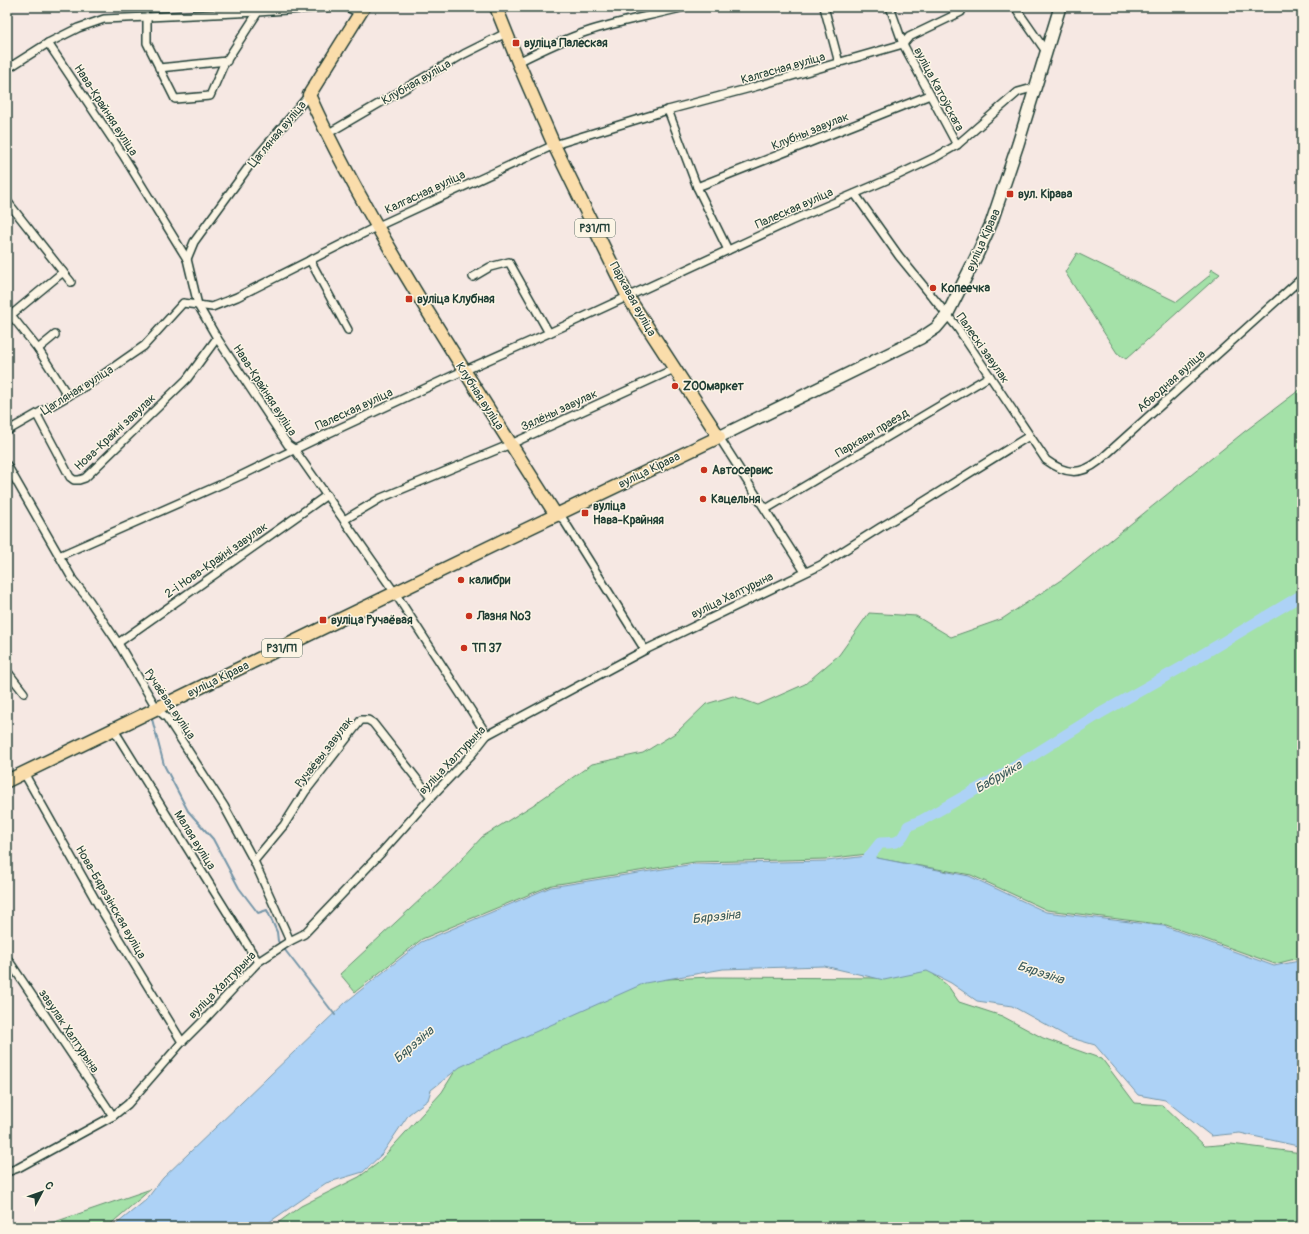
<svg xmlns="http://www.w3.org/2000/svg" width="1309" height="1234" font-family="Pangolin,sans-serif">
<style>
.green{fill:#a4e1a8;stroke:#628f6e}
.water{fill:#add2f6;stroke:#7496a8}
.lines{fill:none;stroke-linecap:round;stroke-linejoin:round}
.stream{stroke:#7496a8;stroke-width:2}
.river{stroke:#add2f6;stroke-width:11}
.minor-casing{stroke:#1f3d34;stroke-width:10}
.secondary-casing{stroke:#1f3d34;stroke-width:14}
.primary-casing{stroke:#1f3d34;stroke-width:15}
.minor{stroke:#fcf5e5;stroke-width:7}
.secondary{stroke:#fcf5e5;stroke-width:11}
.primary{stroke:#faddab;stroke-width:12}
.poi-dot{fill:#c8321e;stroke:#fcf5e5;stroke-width:1.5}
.labels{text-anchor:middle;stroke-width:3;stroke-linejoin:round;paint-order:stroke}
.shield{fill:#fcf5e5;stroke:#617469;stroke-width:1}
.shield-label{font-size:11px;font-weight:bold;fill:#1f3d34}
.poi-label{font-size:12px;font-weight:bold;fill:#1f3d34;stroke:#fcf5e5;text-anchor:start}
.street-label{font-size:12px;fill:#1f3d34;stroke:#fcf5e5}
.water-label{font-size:13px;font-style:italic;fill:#3b5b5b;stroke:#fcf5e5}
</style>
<rect width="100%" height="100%" fill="#f6e8e3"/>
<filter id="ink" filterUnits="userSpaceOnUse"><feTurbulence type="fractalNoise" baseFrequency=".025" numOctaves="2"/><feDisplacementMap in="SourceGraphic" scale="8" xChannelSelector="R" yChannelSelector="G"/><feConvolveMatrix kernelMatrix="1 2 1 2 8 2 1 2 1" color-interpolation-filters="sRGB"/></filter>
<g filter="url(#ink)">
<g class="green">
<path d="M1077,253l100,49 32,-26 3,-7 8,5 -94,85 -9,-6 -52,-81z"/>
<path d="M1302,388v572l-3,-2 -24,6 -109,-39 -119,-15 -76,-35 -90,-16 -14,-5 -41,5 -131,3 -143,23 -130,54 -67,53 -15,-18 111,-103 31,-34 51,-32 59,-41 51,-11 34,-21 29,-28 27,-8 25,9 47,-21 34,-29 30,-42 47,3 35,21 51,-18 62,-41 180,-146z"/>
<path d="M927,969l21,17 11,16 43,14 41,22 59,21 33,44 27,2 43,41 26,-2 71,9v74h-1030l29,-21 58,-29 18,-13 65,-72 16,-26 186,-86 68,-3 173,1z"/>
<path d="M151,1189l-44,38h-67z"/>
</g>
<path class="water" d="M867,856l102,20 77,36 118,14 110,40 25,-5 3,1v185l-62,-14 -29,3 -46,-36 -27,-5 -43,-50 -27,-8 -56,-31 -35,-5 -26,-18 -24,-12 -43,9 -60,-14 -101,3 -78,14 -128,57 -57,27 -29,23 -3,10 -19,14 -27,40 -19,18 -37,11 -64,44h-149l33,-27 17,-22 183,-176 75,-60 130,-55 143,-23 133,-3z"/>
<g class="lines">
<path class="stream" d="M152,719l12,46 24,46 25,28 26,49 19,25 9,-3 10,22 1,9 57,74"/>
<g class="river">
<path d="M1188,663l114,-68"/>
<path d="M861,867l19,-24c18,0 21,0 28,-17l14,-6 78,-44 99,-62 85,-48"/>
</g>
<g class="minor-casing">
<g id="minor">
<path d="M346,7l15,6"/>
<path d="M824,7l15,56"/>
<path d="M890,7l13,37 54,101"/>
<path d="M1015,7l32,46"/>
<path d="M147,17v26l28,56 35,-3 13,-30 35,-54"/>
<path d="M48,43l75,112 64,104 11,46 19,33 71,107 6,4 101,144 92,142"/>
<path d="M518,62c22,-11 44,-22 68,-30 32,-11 65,-16 98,-25"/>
<path d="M159,68l68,-7"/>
<path d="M7,69l41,-26 30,-15 26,-9 154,-7 71,-5"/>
<path d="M668,110l29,77 31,63"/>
<path d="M327,134l137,-80 42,-21"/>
<path d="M697,187l233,-92"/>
<path d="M855,194l44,62 58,71 89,133c19,14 34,16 53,1l203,-183"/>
<path d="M7,201l56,71"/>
<path d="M187,259l7,-17 56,-77 59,-70"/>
<path d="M310,260l38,70"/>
<path d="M473,277l17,-10 19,-5 40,71"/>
<path d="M7,310l31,39 30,47"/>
<path d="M11,315l52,-43 8,10"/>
<path d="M38,349l17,-14"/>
<path d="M37,415l33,62 4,3h5l6,-2 102,-99 30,-41"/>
<path d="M7,431l84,-48 34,-24 19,-13 39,-43 29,4 25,-10 139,-70 178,-82 114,-35 86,-23 149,-43 6,-7 52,-25"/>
<path d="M719,437l86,135"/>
<path d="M7,465l66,115 16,20 29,43 39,66 10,9 57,88 30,55 36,80"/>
<path d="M766,509l224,-133"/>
<path d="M556,515l7,4 82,131"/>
<path d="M344,520l37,-22 130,-54 163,-75"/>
<path d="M59,556l181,-80 74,-36 138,-64 97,-43 242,-112 105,-45 40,-19 21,-12 61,-53 18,-5"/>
<path d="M118,643l209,-148"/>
<path d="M7,671l17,22"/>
<path d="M114,730l144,232"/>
<path d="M24,773l76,135 82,134"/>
<path d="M254,861l30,-36 21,-33 56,-72h7l5,3 58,74"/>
<path d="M7,958l106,158"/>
<path d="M7,1172l11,-4 95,-52 15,-12 54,-62 24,-24 52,-56 32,-21 14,-7 78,-82 49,-55 41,-43 15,-19 158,-85 176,-85 60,-38 42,-25 106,-66"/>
</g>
</g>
<g class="secondary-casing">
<path id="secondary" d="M719,437l202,-99 15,-10 11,-13 30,-60 14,-31 27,-80 42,-137"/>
</g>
<g class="primary-casing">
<g id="primary">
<path d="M364,7l-55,88c30,67 67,131 105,194 46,76 94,151 142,226"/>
<path d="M7,781l497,-241 215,-103 -91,-140 -74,-152 -36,-83 -22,-55"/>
</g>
</g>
<use href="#minor" class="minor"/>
<use href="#secondary" class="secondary"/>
<use href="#primary" class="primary"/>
</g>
</g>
<g class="poi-dot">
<rect x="512" y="39" width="8" height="8" rx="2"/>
<rect x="1006" y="190" width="8" height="8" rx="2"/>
<circle cx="933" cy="288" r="4"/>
<rect x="405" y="295" width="8" height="8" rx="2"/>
<circle cx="675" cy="386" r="4"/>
<circle cx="704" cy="470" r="4"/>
<circle cx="703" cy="499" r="4"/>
<rect x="581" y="509" width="8" height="8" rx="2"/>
<circle cx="461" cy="580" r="4"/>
<circle cx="469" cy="616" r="4"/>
<rect x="319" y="616" width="8" height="8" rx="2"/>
<circle cx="464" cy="648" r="4"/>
</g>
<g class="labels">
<g class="shield">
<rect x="575" y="219" width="40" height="18" rx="3"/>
<rect x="262" y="639" width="40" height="18" rx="3"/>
</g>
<g class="shield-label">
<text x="595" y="232">Р31/П1</text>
<text x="282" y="652">Р31/П1</text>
</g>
<g class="poi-label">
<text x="524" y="47">вуліца Палеская</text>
<text x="1018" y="198">вул. Кірава</text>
<text x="941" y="292">Копеечка</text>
<text x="417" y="303">вуліца Клубная</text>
<text x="683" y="390">ZOOмаркет</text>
<text x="712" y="474">Автосервис</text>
<text x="711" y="503">Кацельня</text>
<text x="593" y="510">вуліца<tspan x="593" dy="14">Нава-Крайняя</tspan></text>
<text x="469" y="584">калибри</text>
<text x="477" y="620">Лазня №3</text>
<text x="331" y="624">вуліца Ручаёвая</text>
<text x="472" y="652">ТП 37</text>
</g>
<g class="street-label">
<text transform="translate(783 68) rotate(-16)" y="4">Калгасная вуліца</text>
<text transform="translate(416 82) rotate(-30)" y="4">Клубная вуліца</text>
<text transform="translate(939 89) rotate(62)" y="4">вуліца Катоўскага</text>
<text transform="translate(106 110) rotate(57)" y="4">Нава-Крайняя вуліца</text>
<text transform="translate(810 131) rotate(-22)" y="4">Клубны завулак</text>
<text transform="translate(277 134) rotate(-50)" y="4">Цагляная вуліца</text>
<text transform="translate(425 192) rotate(-25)" y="4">Калгасная вуліца</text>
<text transform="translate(794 208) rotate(-24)" y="4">Палеская вуліца</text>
<text transform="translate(983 240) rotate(-66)" y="4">вуліца Кірава</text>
<text transform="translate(633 299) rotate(61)" y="4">Паркавая вуліца</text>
<text transform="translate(983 348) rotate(55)" y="4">Палескі завулак</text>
<text transform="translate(1171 381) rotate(-42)" y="4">Абводная вуліца</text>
<text transform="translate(77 390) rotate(-32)" y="4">Цагляная вуліца</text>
<text transform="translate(265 390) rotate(57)" y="4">Нава-Крайняя вуліца</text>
<text transform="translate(480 396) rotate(57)" y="4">Клубная вуліца</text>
<text transform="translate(354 409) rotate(-25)" y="4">Палеская вуліца</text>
<text transform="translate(559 410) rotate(-25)" y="4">Зялёны завулак</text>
<text transform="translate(115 432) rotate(-43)" y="4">Нова-Крайні завулак</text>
<text transform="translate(872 433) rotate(-31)" y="4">Паркавы праезд</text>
<text transform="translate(649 470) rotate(-26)" y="4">вуліца Кірава</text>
<text transform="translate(216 560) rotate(-35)" y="4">2-і Нова-Крайні завулак</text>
<text transform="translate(732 595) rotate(-26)" y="4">вуліца Халтурына</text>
<text transform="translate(218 679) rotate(-26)" y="4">вуліца Кірава</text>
<text transform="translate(170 704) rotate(56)" y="4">Ручаёвая вуліца</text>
<text transform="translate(324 752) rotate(-52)" y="4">Ручаёвы завулак</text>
<text transform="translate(452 760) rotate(-46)" y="4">вуліца Халтурына</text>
<text transform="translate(195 840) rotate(58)" y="4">Малая вуліца</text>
<text transform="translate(111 902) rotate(60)" y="4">Нова-Бярэзінская вуліца</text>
<text transform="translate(222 985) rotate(-45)" y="4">вуліца Халтурына</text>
<text transform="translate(69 1031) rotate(56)" y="4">завулак Халтурына</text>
</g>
<g class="water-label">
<text transform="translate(998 776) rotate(-30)" y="5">Бабруйка</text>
<text transform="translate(716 916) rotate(-6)" y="5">Бярэзіна</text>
<text transform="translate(1041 972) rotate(18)" y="5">Бярэзіна</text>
<text transform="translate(413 1044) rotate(-41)" y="5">Бярэзіна</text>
</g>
</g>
<rect width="1309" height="1234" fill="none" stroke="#fcf5e5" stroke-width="24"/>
<rect x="12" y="12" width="1285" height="1210" fill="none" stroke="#1f3d34" stroke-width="1.5" filter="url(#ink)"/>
<g transform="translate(42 1192) rotate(49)" stroke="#fcf5e5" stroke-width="3" paint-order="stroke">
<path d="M0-3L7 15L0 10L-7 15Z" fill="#1f3d34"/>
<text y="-6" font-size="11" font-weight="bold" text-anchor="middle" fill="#1f3d34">С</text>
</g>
</svg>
